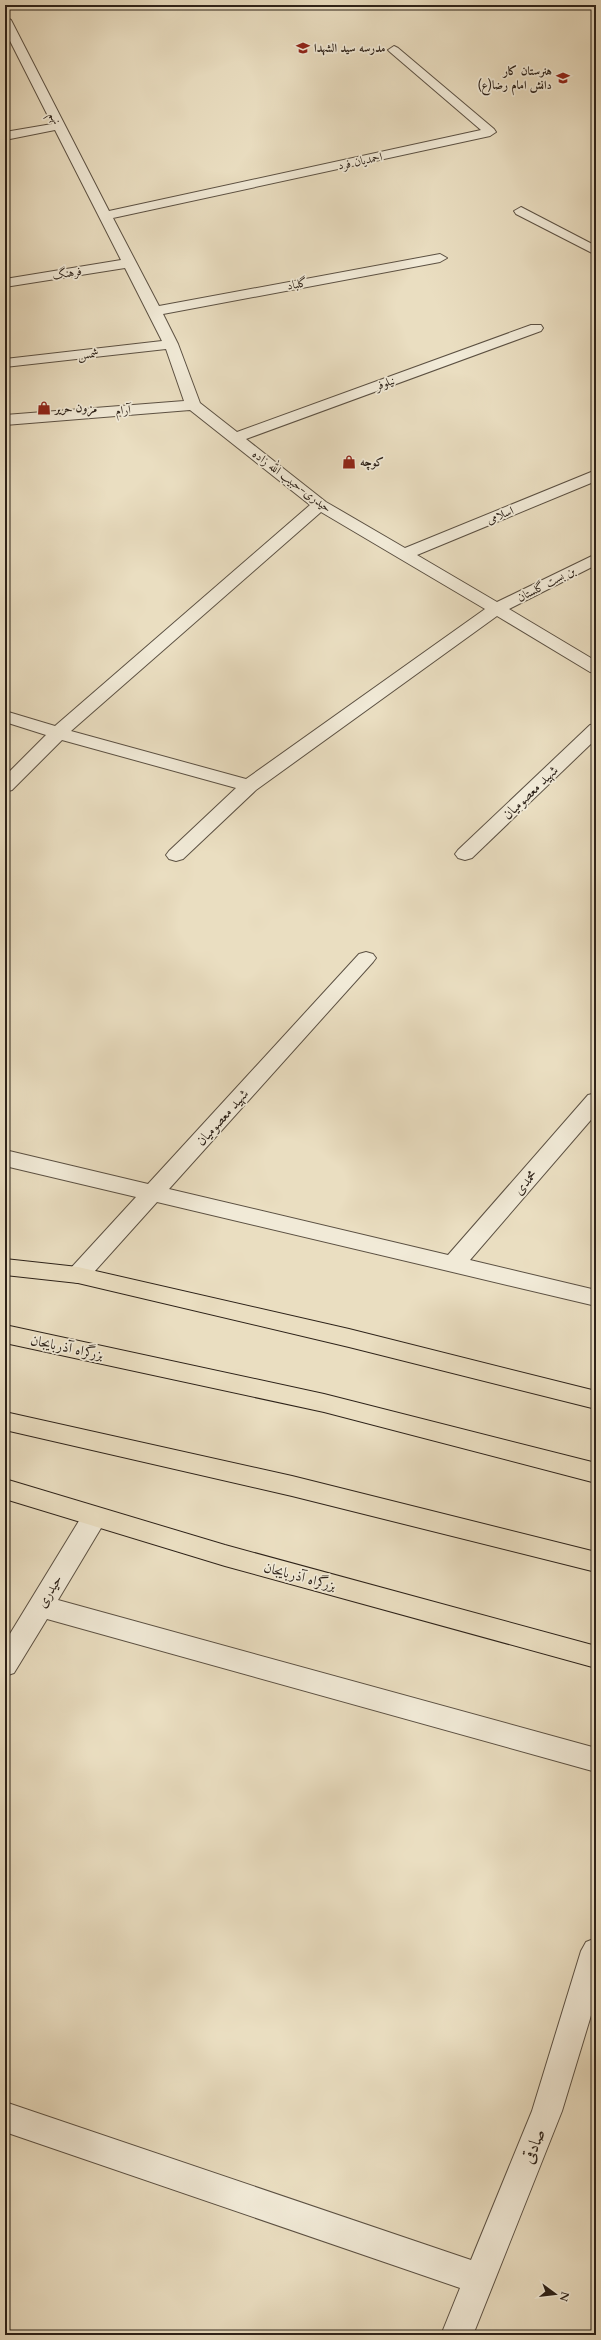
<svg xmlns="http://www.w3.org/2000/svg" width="601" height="2340" font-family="Cardo,Amiri,serif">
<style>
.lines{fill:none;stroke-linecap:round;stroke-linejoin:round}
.minor-casing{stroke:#5c5143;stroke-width:2}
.highway-casing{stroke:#2d2219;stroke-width:2}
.minor{fill:#f1ead7;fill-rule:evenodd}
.highway{fill:#eadec1;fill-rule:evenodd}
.labels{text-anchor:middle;stroke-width:3.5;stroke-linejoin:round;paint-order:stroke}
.far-poi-label{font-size:12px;font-weight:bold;fill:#2d2219;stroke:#f1ead7;text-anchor:start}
.far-street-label{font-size:12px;fill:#2d2219;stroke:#f1ead7}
.street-label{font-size:14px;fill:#2d2219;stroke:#f1ead7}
.near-street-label{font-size:17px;fill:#2d2219;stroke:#f1ead7}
</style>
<rect width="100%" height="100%" fill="#eadec1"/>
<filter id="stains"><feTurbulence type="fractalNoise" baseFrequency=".005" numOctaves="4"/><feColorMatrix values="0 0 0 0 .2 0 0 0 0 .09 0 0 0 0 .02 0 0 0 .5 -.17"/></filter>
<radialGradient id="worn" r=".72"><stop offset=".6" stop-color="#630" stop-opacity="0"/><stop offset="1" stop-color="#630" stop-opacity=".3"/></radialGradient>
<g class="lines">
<g class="minor-casing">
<g id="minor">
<path d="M5,17l6,3 98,191 372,-81 -91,-78 -2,-2 6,-4 4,2 96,81 2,3 -6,4 -377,82 46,88 281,-52 7,4 -7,4 -277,52 15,30 22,59 37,29 294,-107h10l2,3 -2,3 -295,108 80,63 79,46 191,-78v11l-179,74 80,47 99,-48v11l-87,44 87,52v12l-6,-1 -93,-56 -241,174 -73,69 -7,2 -7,-2 -3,-4 3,-4 67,-63 -174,-48 -50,50 -7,2v-16l41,-41 -41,-13v-11l50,15 255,-221 -120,-95 -185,15v-10l179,-14 -18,-52 -161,18v-8l157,-18 -37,-73 -120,19v-8l116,-19 -66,-130 -50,10v-8l47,-8 -47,-93zM321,512l164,97 -239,170 -175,-48z"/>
<path d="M521,207l75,39v9l-80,-41 -2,-3z"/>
<path d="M596,724v15l-124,119 -7,2 -7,-2 -3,-4 3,-4 132,-125z"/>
<path d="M366,952l7,2 3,4 -3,4 -204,227 279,66 140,-160 8,-2v21l-126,146 126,30v16l-439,-104 -71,79 -8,2 -8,-2 -3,-6 3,-6 66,-72 -131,-31v-16l143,34 211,-230z"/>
<path d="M94,1508l9,3 4,7 -49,82 538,148v24l-549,-153 -33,54 -9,3v-34l80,-131z"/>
<path d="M596,1938v61l-34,112 -89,224h-32l19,-47 -455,-156v-30l466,158 61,-149 49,-160 5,-9z"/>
</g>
</g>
<g class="highway-casing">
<g id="highway">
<path d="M5,1259l73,8 271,62 247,62v18l-247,-62 -271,-64 -73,-8z"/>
<path d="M5,1325l319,69 272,69v20l-272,-71 -319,-69z"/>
<path d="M5,1412l287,64 304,76v20l-304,-76 -287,-66z"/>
<path d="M5,1479l220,66 371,101v22l-371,-102 -220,-67z"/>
</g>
</g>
<use href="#minor" class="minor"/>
<use href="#highway" class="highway"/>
</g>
<defs>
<g id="school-bare" transform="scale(1.08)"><path d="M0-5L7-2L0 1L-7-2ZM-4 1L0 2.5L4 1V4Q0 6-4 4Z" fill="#8f2418" stroke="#f1ead7" stroke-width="2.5" paint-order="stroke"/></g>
<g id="shop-bare" transform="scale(1.08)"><path d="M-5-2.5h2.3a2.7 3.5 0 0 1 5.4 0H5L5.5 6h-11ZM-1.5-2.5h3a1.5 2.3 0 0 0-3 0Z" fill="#8f2418" stroke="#f1ead7" stroke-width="2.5" paint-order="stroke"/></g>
</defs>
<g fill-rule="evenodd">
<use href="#school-bare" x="303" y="48"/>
<use href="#school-bare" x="563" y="78"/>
<use href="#shop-bare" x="44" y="408"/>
<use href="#shop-bare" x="349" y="462"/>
</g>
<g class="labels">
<g class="far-poi-label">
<text x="314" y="52">مدرسه سید الشهدا</text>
<text x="552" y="75" text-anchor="end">هنرستان کار<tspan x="552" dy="14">دانش امام رضا(ع)</tspan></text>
<text x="55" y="412">مزون حریر</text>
<text x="360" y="466">کوچه</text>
</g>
<g class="far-street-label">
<text transform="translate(55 118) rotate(63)" y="4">نهم</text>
<text transform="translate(360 161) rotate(-12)" y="4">احمدیان فرد</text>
<text transform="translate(67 273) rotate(-9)" y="4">فرهنگ</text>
<text transform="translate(297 284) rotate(-11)" y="4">گلباد</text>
<text transform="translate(88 354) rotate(-7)" y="4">شمس</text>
<text transform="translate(385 383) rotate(-20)" y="4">نیلوفر</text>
<text transform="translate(123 410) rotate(-5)" y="4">آرام</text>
<text transform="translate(292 481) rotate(37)" y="4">حیدری-حبیب الله زاده</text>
<text transform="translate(500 515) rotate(-22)" y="4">اسلامی</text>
<text transform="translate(546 584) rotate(-27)" y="4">بن بست گلستان</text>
</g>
<g class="street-label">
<text transform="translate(530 792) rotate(-44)" y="5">شهید معصومیان</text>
<text transform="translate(222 1117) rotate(-48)" y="5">شهید معصومیان</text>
<text transform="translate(525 1182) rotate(-49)" y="5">محمدی</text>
<text transform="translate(67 1347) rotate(12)" y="5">بزرگراه آذربایجان</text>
<text transform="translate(300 1576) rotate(15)" y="5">بزرگراه آذربایجان</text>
<text transform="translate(49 1591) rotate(-59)" y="5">حیدری</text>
</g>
<g class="near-street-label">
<text transform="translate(533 2146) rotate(-68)" y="6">صادقی</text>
</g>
</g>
<rect width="601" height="2340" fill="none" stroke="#eadec1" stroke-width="20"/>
<rect x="6" y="6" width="589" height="2328" fill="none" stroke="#2d2219" stroke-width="2"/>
<rect x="10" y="10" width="581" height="2320" fill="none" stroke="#2d2219"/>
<g transform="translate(555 2294) rotate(105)" stroke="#f1ead7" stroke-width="3" paint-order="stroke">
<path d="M0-3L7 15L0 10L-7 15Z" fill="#2d2219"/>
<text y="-6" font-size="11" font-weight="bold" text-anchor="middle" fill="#2d2219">N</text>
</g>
<rect width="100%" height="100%" filter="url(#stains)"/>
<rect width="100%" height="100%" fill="url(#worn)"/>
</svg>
